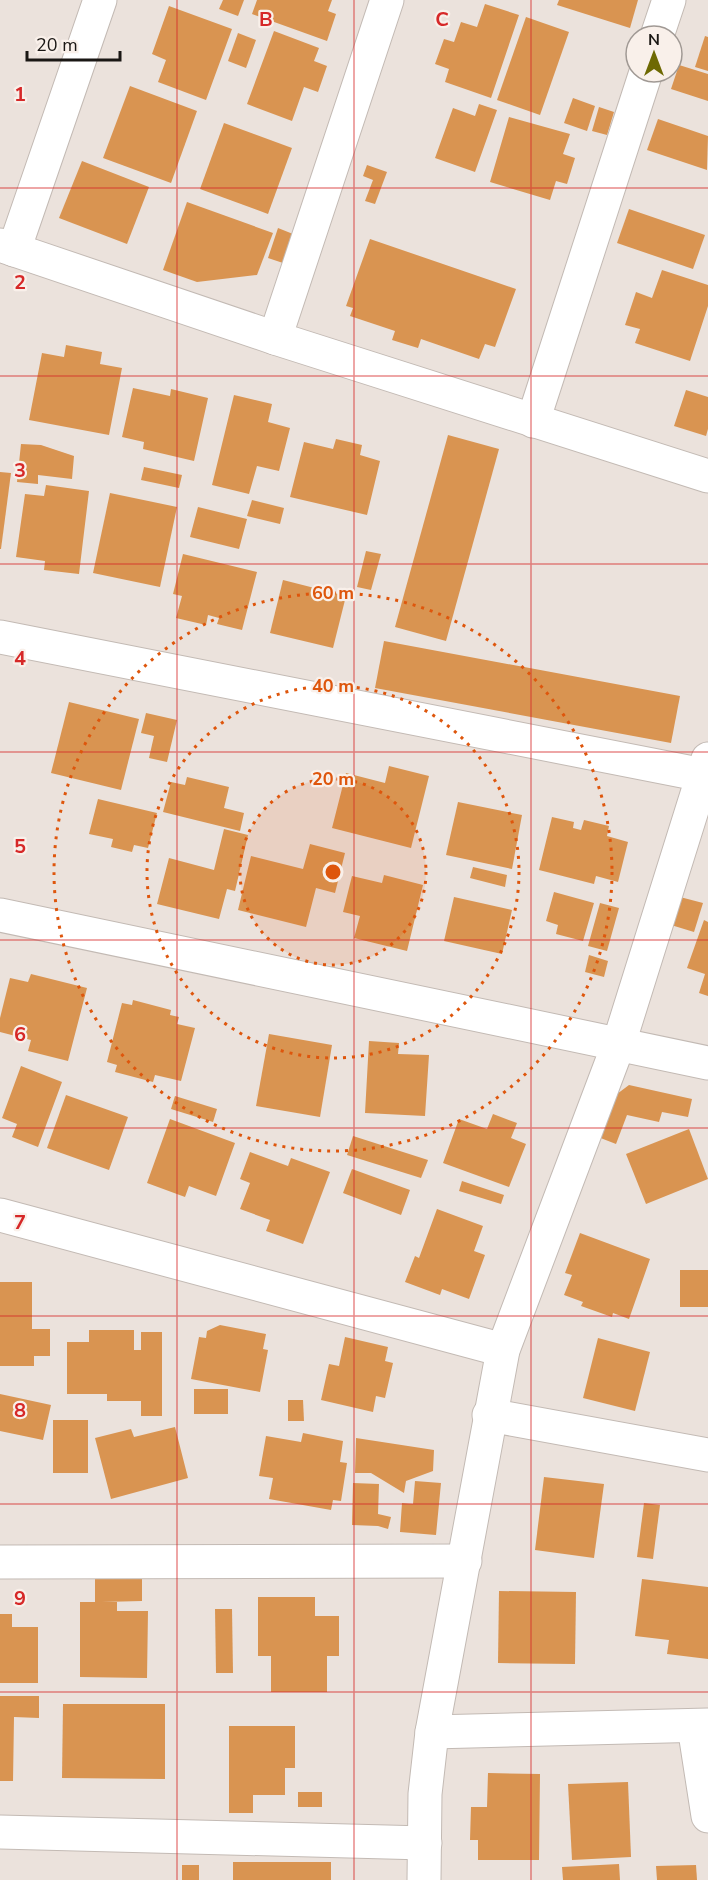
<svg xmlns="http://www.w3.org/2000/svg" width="708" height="1880" font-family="'Nunito Sans',sans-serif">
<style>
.building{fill:#d99451}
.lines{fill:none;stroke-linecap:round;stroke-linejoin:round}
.minor-casing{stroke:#c3bab4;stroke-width:35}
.minor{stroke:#fff;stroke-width:33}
.grid{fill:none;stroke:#d62828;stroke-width:1.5;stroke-opacity:0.55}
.ring{fill:none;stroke:#de560c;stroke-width:3;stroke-dasharray:3 6}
.grid-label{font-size:20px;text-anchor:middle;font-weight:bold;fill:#d62828;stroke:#f9f0ea;stroke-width:4.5;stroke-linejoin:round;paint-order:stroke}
.centre{fill:#de560c;stroke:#f9f0ea;stroke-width:3}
.ring-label{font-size:18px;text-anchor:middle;font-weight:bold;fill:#de560c;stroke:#f9f0ea;stroke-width:4.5;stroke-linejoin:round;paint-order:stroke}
</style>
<rect width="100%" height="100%" fill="#ebe2dc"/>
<g class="building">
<path d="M223,0h21l-6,16 -19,-7z"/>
<path d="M257,0h75l-4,11 8,3 -9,27 -75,-27z"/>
<path d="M559,0h79l-8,28 -73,-23z"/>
<path d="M485,4l34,11 -28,83 -46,-16 4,-13 -14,-5 9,-25 10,3 7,-20 16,5z"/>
<path d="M169,6l63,23 -26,71 -48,-18 8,-22 -14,-6z"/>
<path d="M526,17l43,15 -29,83 -43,-15z"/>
<path d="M274,31l45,17 -5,13 13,5 -9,26 -14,-5 -12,34 -45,-17z"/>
<path d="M238,33l18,7 -10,28 -18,-7z"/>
<path d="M705,36l3,1v34l-13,-4z"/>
<path d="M679,65l29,9v27l-37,-12z"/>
<path d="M130,86l67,25 -26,72 -68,-25z"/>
<path d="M573,98l22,8 -8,25 -23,-8z"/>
<path d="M479,104l18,6 -22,62 -40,-14 18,-50 22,8z"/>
<path d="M599,107l15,5 -7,23 -15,-4z"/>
<path d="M509,117l61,17 -7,20 12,4 -8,26 -11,-3 -6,19 -60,-18z"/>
<path d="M658,119l50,17 -1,34 -60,-20z"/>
<path d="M224,123l68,25 -24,66 -68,-25z"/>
<path d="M82,161l67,26 -22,57 -68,-26z"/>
<path d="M367,165l20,7 -12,32 -10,-3 8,-21 -10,-4z"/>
<path d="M187,202l86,31 -16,42 -60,7 -34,-12z"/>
<path d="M629,209l76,26 -12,34 -76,-26z"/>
<path d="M278,228l15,6 -10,29 -15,-5z"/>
<path d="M370,239l146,50 -21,58 -10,-3 -6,15 -58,-20 -3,9 -26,-8 3,-9 -45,-15 3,-8 -7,-2z"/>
<path d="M662,270l46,15v21l-18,55 -55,-18 5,-14 -15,-4 11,-33 16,6z"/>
<path d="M66,345l36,7 -2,12 22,4 -13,67 -80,-15 13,-67 22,4z"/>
<path d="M133,388l37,8 1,-7 37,9 -14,63 -51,-12 1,-7 -22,-5z"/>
<path d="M686,390l22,7v32l-2,7 -32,-10z"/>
<path d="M234,395l38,9 -4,18 22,6 -11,43 -22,-5 -8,28 -37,-9z"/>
<path d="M448,435l51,14 -53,192 -51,-14z"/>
<path d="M336,439l26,6 -2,10 20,6 -13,54 -77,-18 14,-55 29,7z"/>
<path d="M21,444l20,1 33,11 -2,23 -34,-4v9l-21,-2z"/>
<path d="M144,467l38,8 -3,13 -38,-8z"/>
<path d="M0,472l11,1 -10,76h-1z"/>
<path d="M46,485l43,6 -10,83 -35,-4 1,-9 -29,-4 9,-63 19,2z"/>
<path d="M110,493l67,14 -17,80 -67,-14z"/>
<path d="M252,500l32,8 -4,16 -33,-8z"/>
<path d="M198,507l49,12 -8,30 -49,-12z"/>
<path d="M366,551l15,3 -10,36 -14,-3z"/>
<path d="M183,554l74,18 -15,58 -25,-6 2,-6 -11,-3 -2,10 -30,-7 6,-22 -9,-2z"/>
<path d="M283,580l63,16 -13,52 -63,-15z"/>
<path d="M384,641l296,55 -9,47 -296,-55z"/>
<path d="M69,702l70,17 -18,71 -70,-17z"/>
<path d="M146,713l31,7 -10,42 -18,-4 5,-22 -13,-3z"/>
<path d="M389,766l40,10 -18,72 -79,-20 14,-55 39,10z"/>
<path d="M187,777l42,10 -5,21 20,5 -4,18 -77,-19 8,-30 14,3z"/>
<path d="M98,799l59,14 -9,35 -14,-3 -2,7 -21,-5 2,-8 -24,-5z"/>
<path d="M458,802l64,13 -10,54 -66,-14z"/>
<path d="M552,817l22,5 -1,6 8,2 3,-10 25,6 -2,10 21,6 -10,40 -22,-6 -2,8 -55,-14z"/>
<path d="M224,829l24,6 -13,56 -8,-2 -8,30 -62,-15 12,-46 45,12z"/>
<path d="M310,844l35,9 -10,40 -19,-5 -10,39 -68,-17 13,-54 52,13z"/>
<path d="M473,867l34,8 -2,12 -35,-9z"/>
<path d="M384,875l39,10 -16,66 -53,-13 6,-22 -17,-4 9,-36 30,7z"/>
<path d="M554,892l40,11 -11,38 -27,-7 2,-9 -12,-4z"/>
<path d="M454,897l58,13 -10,44 -58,-13z"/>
<path d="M680,897l23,6 -9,29 -23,-7z"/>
<path d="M600,903l19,5 -12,43 -19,-5z"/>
<path d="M704,920l4,2v74l-9,-3 6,-19 -18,-6z"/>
<path d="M589,955l19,6 -4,16 -19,-5z"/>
<path d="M31,974l56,14 -19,73 -40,-10 3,-11 -31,-8v-14l10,-40 18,4z"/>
<path d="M133,1000l38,10 -1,5 9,2 -2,7 18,4 -14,53 -26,-6 -2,7 -38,-10 2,-7 -10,-3 15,-59 10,2z"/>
<path d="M269,1034l63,11 -12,72 -64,-11z"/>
<path d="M369,1041l30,2 -1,11 31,1 -4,61 -60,-3z"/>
<path d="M21,1066l41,16 -24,65 -26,-10 5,-13 -15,-6z"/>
<path d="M629,1085l63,14 -4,18 -26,-5 -3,10 -32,-7 -11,29 -18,-7 15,-40z"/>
<path d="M66,1095l62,22 -19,53 -62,-22z"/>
<path d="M175,1096l42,13 -4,13 -42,-13z"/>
<path d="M493,1114l24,9 -6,15 15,6 -17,43 -66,-24 16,-44 28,10z"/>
<path d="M170,1119l65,24 -19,53 -27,-10 -4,11 -38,-14z"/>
<path d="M689,1129l19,50 -62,25 -20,-50z"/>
<path d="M353,1136l75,24 -7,18 -74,-23z"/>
<path d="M250,1152l38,14 3,-8 39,14 -27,72 -37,-13 4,-11 -30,-11 10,-26 -10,-4z"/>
<path d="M352,1169l58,21 -9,25 -58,-22z"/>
<path d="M462,1181l42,14 -3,9 -42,-13z"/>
<path d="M437,1209l46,17 -9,25 11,4 -16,44 -27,-10 -2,6 -35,-13 10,-26 4,2z"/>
<path d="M580,1233l70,26 -21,60 -16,-6 -1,4 -31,-11 2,-4 -19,-7 8,-20 -7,-2z"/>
<rect x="680" y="1270" width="28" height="37"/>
<path d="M0,1282h32v47h18v27h-16v10h-34z"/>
<path d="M220,1325l46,9 -3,15 5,1 -8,42 -69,-13 8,-42 7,1 1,-7z"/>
<path d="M89,1330h45v20h7v-18h21v84h-21v-15h-34v-7h-40v-52h22z"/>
<path d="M345,1337l43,10 -3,14 8,2 -8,35 -9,-2 -3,16 -52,-12 8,-36 10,2z"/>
<path d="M598,1338l52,14 -15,59 -52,-13z"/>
<rect x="194" y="1389" width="34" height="25"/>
<path d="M0,1394l51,11 -8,35 -43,-9z"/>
<path d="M288,1400h15l1,21h-16z"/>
<rect x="53" y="1420" width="35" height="53"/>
<path d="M175,1427l13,51 -77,21 -16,-61 36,-9 3,8z"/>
<path d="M303,1433l40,8 -3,21 7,1 -6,38 -8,-1 -2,10 -62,-11 4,-21 -14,-2 7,-40 35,6z"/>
<path d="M356,1438l78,12 -1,21 -27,10 -2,12 -33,-20h-16z"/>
<path d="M544,1477l60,7 -10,74 -59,-8z"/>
<path d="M415,1481l26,2 -5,52 -36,-3 2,-29 11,1z"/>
<path d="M353,1483l26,1 -1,30 13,3 -3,12 -10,-3 -26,-1z"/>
<path d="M644,1503l16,2 -7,54 -16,-2z"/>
<path d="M95,1578h47v23l-40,1h15v9h31l-1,67 -67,-1v-75h15z"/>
<path d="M642,1579l66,8v72l-41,-5 2,-14 -34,-4z"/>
<path d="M499,1591l77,1 -1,72 -77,-1z"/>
<path d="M258,1597h57v19h24v40h-12v36h-56v-36h-13z"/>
<path d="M215,1609h17l1,64h-17z"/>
<path d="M0,1614h12v13h26v56h-38z"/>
<path d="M0,1696h39v22l-25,-1 -1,64h-13z"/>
<path d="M63,1704h102v75l-103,-1z"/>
<path d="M229,1726h66v42h-10v27h-32v18h-24z"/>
<path d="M488,1773l52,1 -1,86h-61v-20h-8l1,-33h16z"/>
<path d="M628,1782l3,75 -59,3 -4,-76z"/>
<rect x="298" y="1792" width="24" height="15"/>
<rect x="233" y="1862" width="98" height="18"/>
<path d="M619,1864l1,16h-57l-1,-13z"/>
<rect x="182" y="1865" width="17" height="15"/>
<path d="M696,1865l1,15h-40l-1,-14z"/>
</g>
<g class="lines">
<g class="minor-casing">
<g id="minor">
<path d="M657,36l12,-36"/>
<path d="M0,245l275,93 433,138"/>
<path d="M14,250l86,-250"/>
<path d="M275,338l112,-338"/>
<path d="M533,421l113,-349"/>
<path d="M0,637l703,138"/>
<path d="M0,915l708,148"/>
<path d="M0,1215l503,135"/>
<path d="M489,1415l219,40"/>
<path d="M0,1562l465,-1"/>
<path d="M694,1726l14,90"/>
<path d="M432,1732l276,-7"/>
<path d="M0,1832l425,11"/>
<path d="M424,1880l1,-86 7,-62 71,-382 116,-307 89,-284"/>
</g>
</g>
<use href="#minor" class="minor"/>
</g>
<path class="grid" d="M177,0v1880M354,0v1880M531,0v1880M0,188h708M0,376h708M0,564h708M0,752h708M0,940h708M0,1128h708M0,1316h708M0,1504h708M0,1692h708"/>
<circle cx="333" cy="872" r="93" fill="#de560c" fill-opacity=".12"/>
<g class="ring">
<circle cx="333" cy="872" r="93"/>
<circle cx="333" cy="872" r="186"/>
<circle cx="333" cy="872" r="279"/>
</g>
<g class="grid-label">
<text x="266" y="26">B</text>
<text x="442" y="26">C</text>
<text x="20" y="101">1</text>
<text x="20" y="289">2</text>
<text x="20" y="477">3</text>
<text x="20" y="665">4</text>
<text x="20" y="853">5</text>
<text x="20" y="1041">6</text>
<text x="20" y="1229">7</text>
<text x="20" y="1417">8</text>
<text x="20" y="1605">9</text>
</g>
<circle cx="333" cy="872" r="9" class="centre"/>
<g class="ring-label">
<text x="333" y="599">60 m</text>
<text x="333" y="692">40 m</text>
<text x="333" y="785">20 m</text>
</g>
<g transform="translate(654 54)"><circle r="28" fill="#f9f0ea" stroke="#a09994" stroke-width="1.5"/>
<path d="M0-4.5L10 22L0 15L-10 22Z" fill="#6e6902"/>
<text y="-9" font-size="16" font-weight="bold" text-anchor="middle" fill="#1a1714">N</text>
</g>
<path d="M27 51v9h93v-9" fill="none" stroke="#1a1714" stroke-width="3"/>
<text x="36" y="51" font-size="18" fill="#1a1714" stroke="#f9f0ea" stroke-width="4.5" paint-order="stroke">20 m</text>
</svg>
